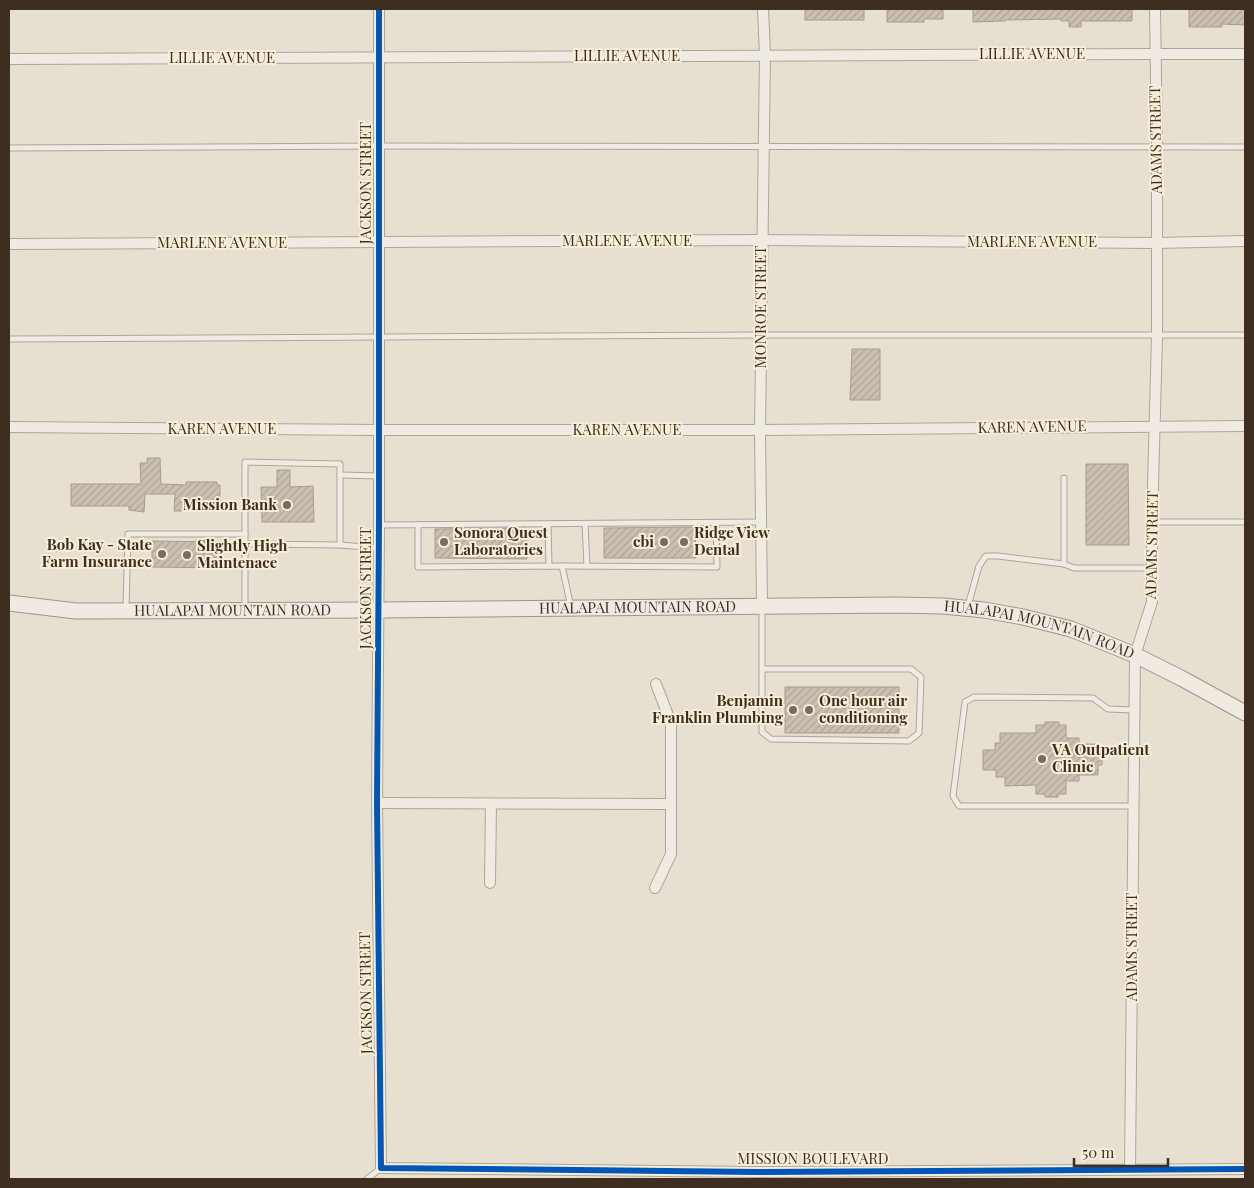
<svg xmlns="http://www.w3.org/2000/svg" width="1254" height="1188" font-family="'Playfair Display',serif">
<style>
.building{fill:url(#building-hatch);stroke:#a89c90}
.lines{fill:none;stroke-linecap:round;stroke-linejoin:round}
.lane-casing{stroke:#ada599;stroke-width:7}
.street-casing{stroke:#ada599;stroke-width:12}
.secondary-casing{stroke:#9c958a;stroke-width:17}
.lane{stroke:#efebe3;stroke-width:5}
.street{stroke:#efebe3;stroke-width:10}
.secondary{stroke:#efebe3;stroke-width:15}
.cycleway-casing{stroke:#f7eed8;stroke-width:9}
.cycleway{stroke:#0057b8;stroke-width:6}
.poi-dot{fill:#786c5e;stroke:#f7eed8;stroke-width:2}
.labels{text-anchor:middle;stroke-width:4;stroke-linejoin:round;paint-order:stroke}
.street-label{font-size:15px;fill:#3d2e20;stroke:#f7eed8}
.poi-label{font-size:15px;font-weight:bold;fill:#3d2e20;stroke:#f7eed8;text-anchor:start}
</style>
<defs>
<pattern id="building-hatch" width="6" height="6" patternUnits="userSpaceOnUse" patternTransform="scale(1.25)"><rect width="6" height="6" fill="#cbbfb2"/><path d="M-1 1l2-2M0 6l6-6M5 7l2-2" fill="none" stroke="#afa499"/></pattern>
</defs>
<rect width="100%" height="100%" fill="#e7e0d1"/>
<g class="building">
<rect x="805" y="9" width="59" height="11"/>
<path d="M887,9h56v10h-19v3h-37z"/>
<path d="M973,9h159v12h-51v6h-12v-6h-8v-2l-56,1v1l-32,1z"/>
<path d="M1189,9h56v16l-23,-1v3h-33z"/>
<path d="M852,349h28v51h-30z"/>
<path d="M147,458h13l1,26 25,1v-3h31v3h3v26h-46l1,-17h-30l-1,18 -15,-2v-4h-58v-22h70l-1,-21h7z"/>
<path d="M1086,464h42l1,81h-43z"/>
<path d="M277,470h13v17l23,-1 1,36h-52l-1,-35h16z"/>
<path d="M695,527l1,31h-92v-30z"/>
<path d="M527,528v31l-92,-1v-29z"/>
<path d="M152,541l68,1v26l-68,-1z"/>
<rect x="785" y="687" width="114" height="46"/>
<path d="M1045,722h14v3h7v13h13v6h19v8h4v13h-4v10h-19v6h-13v13h-8v3h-13v-3h-9v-9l-31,1v-9h-9v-7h-13v-20h12v-7h5v-10h36v-8h9z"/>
</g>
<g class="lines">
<g class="lane-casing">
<g id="lane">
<path d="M9,148l370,-2 866,1"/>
<path d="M9,339l752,-4h484"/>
<path d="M340,475l39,1"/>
<path d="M1064,478v86l10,4h78"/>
<path d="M1152,522h93"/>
<path d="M585,524l2,42"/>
<path d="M379,525l382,-3"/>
<path d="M548,525l1,41"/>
<path d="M418,526v41l144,-1 9,41"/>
<path d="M245,534v-72l95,2v81l-95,-1"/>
<path d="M340,545l38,3"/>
<path d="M562,566l155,1 -1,-44"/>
<path d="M968,606l11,-40 7,-10h12l66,8"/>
<path d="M126,608l2,-74h117v76"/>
<path d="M762,609v123l9,7 138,2 10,-8 2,-56 -10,-8h-149"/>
<path d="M1133,806h-174l-6,-10 12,-94 9,-5 119,1 15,11 26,1"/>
<path d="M367,1179l14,-11"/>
</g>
</g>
<g class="street-casing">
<g id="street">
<path d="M379,9v516l-2,278 4,365 376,4 488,-3"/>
<path d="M9,59l1146,-5h90"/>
<path d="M9,244l753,-4 395,3 88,-2"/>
<path d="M9,427l370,3h381l485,-4"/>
<path d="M762,606l-2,-176 5,-375 -2,-46"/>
<path d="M377,803l294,1"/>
<path d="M490,883l1,-79"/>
<path d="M655,888l16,-34v-131l-15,-39"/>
<path d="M1130,1169l5,-514 17,-53v-80l5,-186v-189l-2,-138"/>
</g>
</g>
<g class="secondary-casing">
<g id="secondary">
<path id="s1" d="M9,603l67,8 302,-1 518,-5 47,1 41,4 39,7 48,12 64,26 46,23 64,35"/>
</g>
</g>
<use href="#lane" class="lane"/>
<use href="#street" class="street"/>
<use href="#secondary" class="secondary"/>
<g class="cycleway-casing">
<path id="cycleway" d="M379,9v516l-2,278 4,365 376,4 488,-3"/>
</g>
<use href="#cycleway" class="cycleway"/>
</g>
<g class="poi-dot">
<circle cx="287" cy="505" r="5"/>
<circle cx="444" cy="542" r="5"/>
<circle cx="664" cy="542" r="5"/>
<circle cx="684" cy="542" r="5"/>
<circle cx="162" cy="554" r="5"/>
<circle cx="187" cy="555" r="5"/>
<circle cx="793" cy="710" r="5"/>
<circle cx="809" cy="710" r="5"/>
<circle cx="1042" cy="759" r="5"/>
</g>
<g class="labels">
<g class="street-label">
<text x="1032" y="59">LILLIE AVENUE</text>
<text x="627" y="61">LILLIE AVENUE</text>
<text x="222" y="63">LILLIE AVENUE</text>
<text transform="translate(1156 140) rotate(-91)" y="5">ADAMS STREET</text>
<text transform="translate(366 183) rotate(-90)" y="5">JACKSON STREET</text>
<text x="627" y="246">MARLENE AVENUE</text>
<text x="1032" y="247">MARLENE AVENUE</text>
<text x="222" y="248">MARLENE AVENUE</text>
<text transform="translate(761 307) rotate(-90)" y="5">MONROE STREET</text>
<text transform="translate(1032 427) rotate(-1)" y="5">KAREN AVENUE</text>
<text x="222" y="434">KAREN AVENUE</text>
<text x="627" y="435">KAREN AVENUE</text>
<text transform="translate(1152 545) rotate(-89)" y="5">ADAMS STREET</text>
<text transform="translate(366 588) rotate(-90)" y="5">JACKSON STREET</text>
<text dy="5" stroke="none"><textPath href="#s1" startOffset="629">HUALAPAI MOUNTAIN ROAD</textPath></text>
<text dy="5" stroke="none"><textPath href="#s1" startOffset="224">HUALAPAI MOUNTAIN ROAD</textPath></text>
<text dy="5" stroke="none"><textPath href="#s1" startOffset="1034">HUALAPAI MOUNTAIN ROAD</textPath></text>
<text transform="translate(1132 947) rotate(-90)" y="5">ADAMS STREET</text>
<text transform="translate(366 993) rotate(-91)" y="5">JACKSON STREET</text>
<text x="813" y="1164">MISSION BOULEVARD</text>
</g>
<g class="poi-label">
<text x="277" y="510" text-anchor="end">Mission Bank</text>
<text x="454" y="538">Sonora Quest<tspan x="454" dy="17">Laboratories</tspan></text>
<text x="694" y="538">Ridge View<tspan x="694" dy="17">Dental</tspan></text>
<text x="654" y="547" text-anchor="end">cbi</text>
<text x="152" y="550" text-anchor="end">Bob Kay - State<tspan x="152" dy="17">Farm Insurance</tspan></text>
<text x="197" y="551">Slightly High<tspan x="197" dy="17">Maintenace</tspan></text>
<text x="783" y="706" text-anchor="end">Benjamin<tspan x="783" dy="17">Franklin Plumbing</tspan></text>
<text x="819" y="706">One hour air<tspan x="819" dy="17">conditioning</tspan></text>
<text x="1052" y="755">VA Outpatient<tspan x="1052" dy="17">Clinic</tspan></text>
</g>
</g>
<rect width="1254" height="1188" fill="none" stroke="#3d2e20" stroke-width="20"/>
<path d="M1074 1158v8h94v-8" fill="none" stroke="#3d2e20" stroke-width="2.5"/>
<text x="1082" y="1158" font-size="15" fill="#3d2e20" stroke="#f7eed8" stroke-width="4" paint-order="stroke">50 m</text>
</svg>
